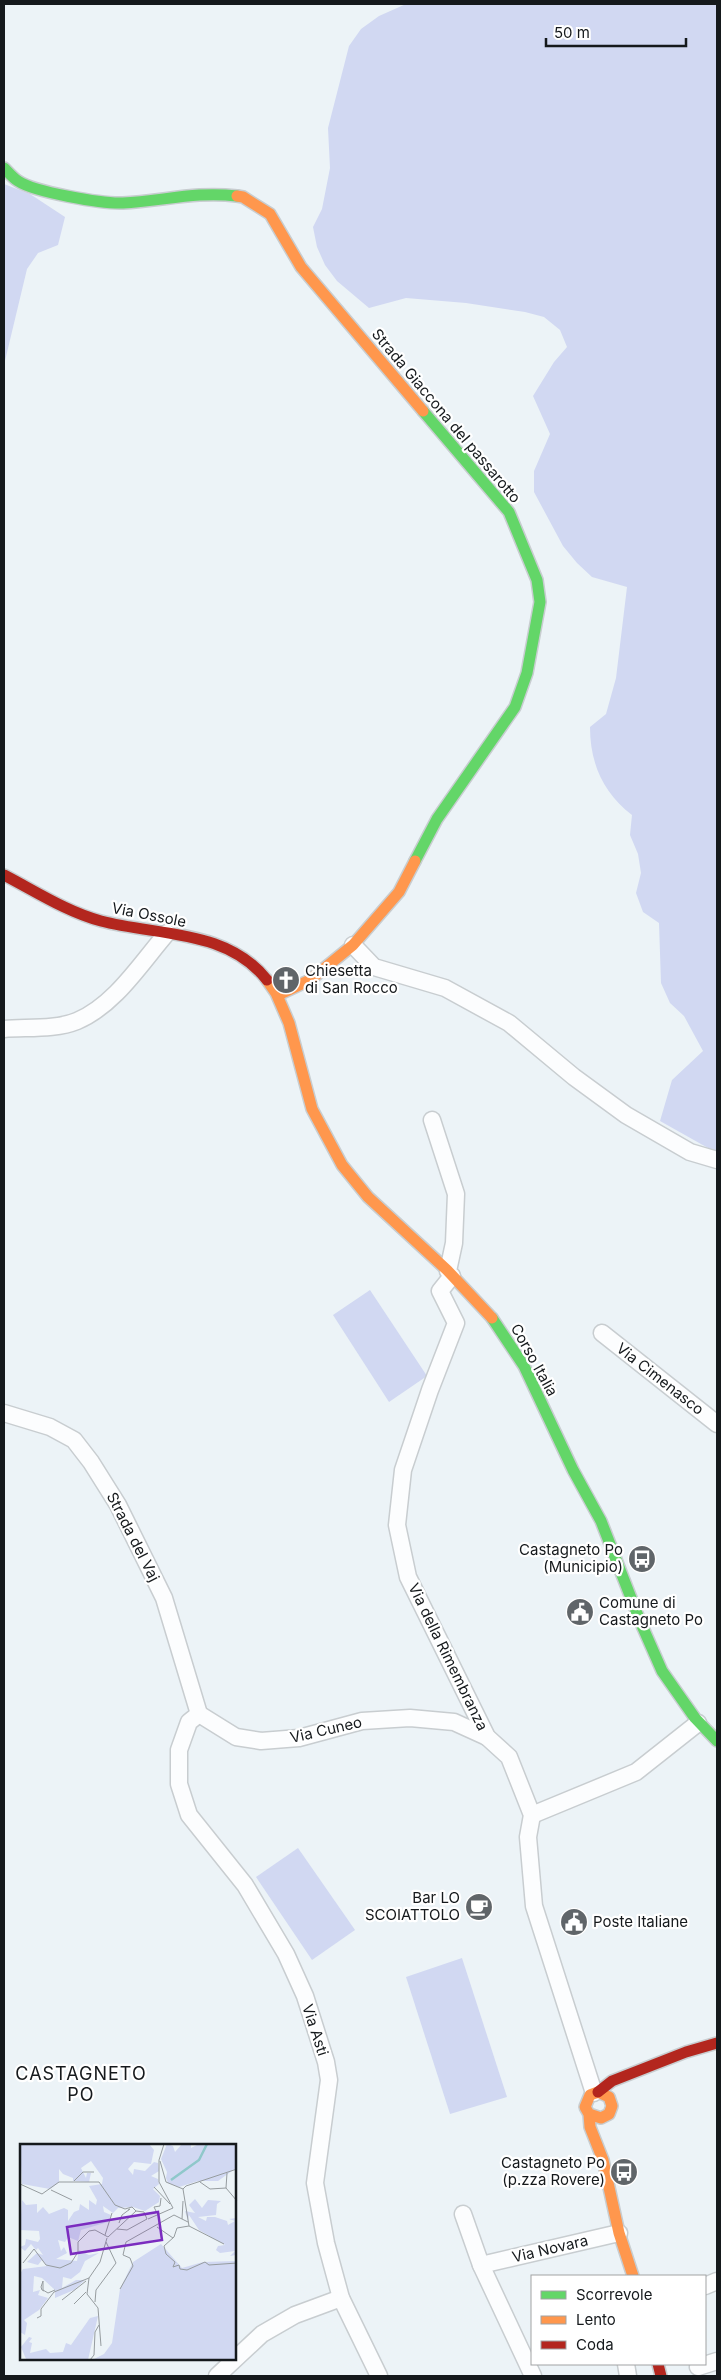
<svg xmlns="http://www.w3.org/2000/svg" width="721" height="2380" font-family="Inter,sans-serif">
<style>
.green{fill:#d1d8f2}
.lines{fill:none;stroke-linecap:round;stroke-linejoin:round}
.street-casing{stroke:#c8cdd0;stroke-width:19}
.fast-casing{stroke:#c8cdd0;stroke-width:14}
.slow-casing{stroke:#c8cdd0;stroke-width:14}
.jam-casing{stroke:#c8cdd0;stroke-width:14}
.street{stroke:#fcfdfe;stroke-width:16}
.fast{stroke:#63d668;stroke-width:11}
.slow{stroke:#ff974d;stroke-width:11}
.jam{stroke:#b3261e;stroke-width:11}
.labels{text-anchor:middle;stroke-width:4.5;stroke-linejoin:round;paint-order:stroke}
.street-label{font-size:15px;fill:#15191c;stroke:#fff}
.poi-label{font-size:15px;fill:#15191c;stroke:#fff;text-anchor:start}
.quarter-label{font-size:18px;letter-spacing:1px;fill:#15191c;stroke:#fff}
.inset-river{fill:none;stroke:#8fc8ca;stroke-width:2.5}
.inset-road{fill:none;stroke:#969c9f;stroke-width:1}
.view{fill:#7b2cbf;fill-opacity:0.15;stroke:#7b2cbf;stroke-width:2.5}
.inset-edge{fill:none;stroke:#15191c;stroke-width:2.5}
</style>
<rect width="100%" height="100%" fill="#ecf3f7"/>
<g class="green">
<path d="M406,4h311v1149l-57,-32 12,-41 31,-29 -19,-35 -14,-13 -9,-20 -2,-60 -16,-11 -7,-19 5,-20 -3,-19 -8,-19 2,-20c-29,-22 -42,-52 -42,-88l16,-13 10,-36 11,-91 -35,-10 -15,-14 -14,-17 -29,-54v-21l16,-37 -17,-38 21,-34 13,-15 -7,-17 -16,-13 -19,-5 -59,-9 -60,-5 -37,10 -32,-27 -12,-16 -8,-18 -4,-20 9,-18 8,-41 -2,-40 21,-82 12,-17 18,-13z"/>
<path d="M4,184l26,10 35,23 -7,28 -20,8 -11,16 -23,96z"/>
<path d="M370,1290l57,86 -38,26 -56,-87z"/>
<path d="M298,1848l57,82 -43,30 -56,-83z"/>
<path d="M462,1958l45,139 -57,17 -44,-137z"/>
</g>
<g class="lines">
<g class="street-casing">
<g id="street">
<path d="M353,945l21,22 71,21 64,35 65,54 52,38 64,37 27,8"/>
<path d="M4,1029c22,-2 51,1 73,-8 38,-16 64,-58 90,-88"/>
<path d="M432,1120l24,74 -2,49 -6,28"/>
<path d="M452,1276l-12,15 16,32 -26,67 -27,80 -6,55 11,52 79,160 22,20 23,58 -4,22 6,69 60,187"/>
<path d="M602,1333l115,91"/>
<path d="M4,1413l46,14 24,13 17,22 27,43 46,93 35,116"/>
<path d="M199,1714l-10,8 -10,28v34l10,31 56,70 41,69 19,42 21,66 3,18 -14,103 11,60 15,55 38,78"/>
<path d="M199,1714l37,23 25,4 38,-3 63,-17 48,-3 44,4 33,15"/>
<path d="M532,1815l104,-43 62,-49"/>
<path d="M463,2214l18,51 52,111"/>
<path d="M481,2265l138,-32"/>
<path d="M705,2286l12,-5"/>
<path d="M626,2364l2,12"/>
<path d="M698,2367l19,-6"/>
<path d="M217,2376l45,-42 33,-19 46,-17"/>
</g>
</g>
<g class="fast-casing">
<g id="fast">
<path d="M4,168c4,4 9,10 14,13 16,11 85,23 105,22 40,-2 73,-12 114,-7"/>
<path d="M415,861l22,-42 78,-112 12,-34 13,-71 -3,-22 -28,-68 -86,-101"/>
<path d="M492,1318l32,48 49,104 28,51 39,100 22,50 33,47 22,23"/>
</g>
</g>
<g class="slow-casing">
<g id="slow">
<path d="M237,196l6,1 27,17 31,53 122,144"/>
<path d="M267,980l9,13 13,30 23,86 30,56 26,32 79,73 45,48"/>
<path d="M278,995l32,-15 43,-35 46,-53 16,-31"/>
<path d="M589,2114l12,4 8,-4 3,-8 -3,-9 -11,-5 -8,3 -5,12 4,7 1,13 13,33 16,73 14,43"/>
</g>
</g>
<g class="jam-casing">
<g id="jam">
<path d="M4,875c31,16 63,37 97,46 57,15 126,8 166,59"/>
<path d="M598,2092l14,-11 74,-29 31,-9"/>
<path d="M658,2364l3,12"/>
</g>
</g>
<use href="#street" class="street"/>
<use href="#fast" class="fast"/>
<use href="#slow" class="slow"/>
<use href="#jam" class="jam"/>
</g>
<defs>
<g id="church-disc" transform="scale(1.4375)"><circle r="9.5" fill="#606569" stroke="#fff"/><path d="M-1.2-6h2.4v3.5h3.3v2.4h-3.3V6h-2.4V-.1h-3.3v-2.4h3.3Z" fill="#fff"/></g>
<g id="bus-disc" transform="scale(1.4375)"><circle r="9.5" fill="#606569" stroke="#fff"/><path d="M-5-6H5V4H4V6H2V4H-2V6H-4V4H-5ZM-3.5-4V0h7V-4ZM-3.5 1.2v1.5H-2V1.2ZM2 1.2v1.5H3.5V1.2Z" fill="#fff"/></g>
<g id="civic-disc" transform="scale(1.4375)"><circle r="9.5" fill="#606569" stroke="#fff"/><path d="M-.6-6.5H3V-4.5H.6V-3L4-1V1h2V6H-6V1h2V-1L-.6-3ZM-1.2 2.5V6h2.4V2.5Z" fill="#fff"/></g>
<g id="cafe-disc" transform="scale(1.4375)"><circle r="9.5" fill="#606569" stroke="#fff"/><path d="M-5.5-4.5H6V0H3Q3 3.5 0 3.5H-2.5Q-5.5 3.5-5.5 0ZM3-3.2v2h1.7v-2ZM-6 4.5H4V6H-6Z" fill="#fff"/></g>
</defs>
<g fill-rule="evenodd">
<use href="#church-disc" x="286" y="980"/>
<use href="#bus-disc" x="642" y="1559"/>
<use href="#civic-disc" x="580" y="1612"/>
<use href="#cafe-disc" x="479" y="1907"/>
<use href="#civic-disc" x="574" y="1922"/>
<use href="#bus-disc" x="624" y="2172"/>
</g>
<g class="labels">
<g class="street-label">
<text transform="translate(446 416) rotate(50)" y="5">Strada Giaccona del passarotto</text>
<text transform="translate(149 915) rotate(11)" y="5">Via Ossole</text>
<text transform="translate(534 1360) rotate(61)" y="5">Corso Italia</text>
<text transform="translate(660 1379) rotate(38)" y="5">Via Cimenasco</text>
<text transform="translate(133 1537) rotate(63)" y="5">Strada del Vaj</text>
<text transform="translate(448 1657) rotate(64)" y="5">Via della Rimembranza</text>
<text transform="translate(326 1730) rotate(-13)" y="5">Via Cuneo</text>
<text transform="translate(315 2030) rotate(72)" y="5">Via Asti</text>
<text transform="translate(550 2249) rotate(-13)" y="5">Via Novara</text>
</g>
<g class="poi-label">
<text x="305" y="976">Chiesetta<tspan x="305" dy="17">di San Rocco</tspan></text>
<text x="623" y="1555" text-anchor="end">Castagneto Po<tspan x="623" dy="17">(Municipio)</tspan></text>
<text x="599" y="1608">Comune di<tspan x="599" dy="17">Castagneto Po</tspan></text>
<text x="460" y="1903" text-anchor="end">Bar LO<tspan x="460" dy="17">SCOIATTOLO</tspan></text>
<text x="593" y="1927">Poste Italiane</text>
<text x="605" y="2168" text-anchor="end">Castagneto Po<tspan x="605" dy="17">(p.zza Rovere)</tspan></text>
</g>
<g class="quarter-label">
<text x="81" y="2080">CASTAGNETO<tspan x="81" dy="21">PO</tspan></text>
</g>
</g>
<g transform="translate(20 2144)">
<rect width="216" height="216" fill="#ecf3f7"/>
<path d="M0,0h129l5,6 -3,14 -17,-2 -6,7 5,6 1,-6 11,2 9,-9 4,1 1,8 -8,5 7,3 1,5 -6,5 7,7 -1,6 -14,9 -12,-4 -15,1 -5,5 -10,-7 1,6 7,3 -3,7 -27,8 -3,11 -10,-4 -3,5 -7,-2 3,11 3,-4 3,6 -11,6 21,2 2,-11 10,5 10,-2 -14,8 -5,11 -9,7 -8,-2 -1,11 14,-8h9l-11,10 -19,8v-8l-13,-12 -8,-2 -1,16 7,-2 -2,5 10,3 -9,12 -15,10 3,3 -2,12 -5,-3v-58l3,-5 24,-3 -5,-6 -4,5 -11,-3 10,-9 6,2 -5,-7 -2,2 -5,-6 -6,7 -5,-4 5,-2 1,-6 12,3 2,-3 -1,-8 -19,-1 2,-30 4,5 11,-1v9l6,-6 6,7 15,-6 4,2v11l6,-9 5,-2 1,-6 9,6v-10l7,5 1,-5 -8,-14 13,-2 1,-6 -12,-17 -10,7 5,10 1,-5h4l-2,9 -16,-1v-3l-10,-4 -4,-5v13l-9,7 -28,-5zM147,0l6,2 2,6 7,-8h9v4l8,-4h37v24l-18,13h-20l-19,6 -11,-4 -2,-5 1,-6 -6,-13zM175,55l7,9 6,-8 13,1 -4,3 -1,11 -18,2 8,4 1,-4h8l12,4 1,4 7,-4 -6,-2 7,-1v37l-6,1 5,-5 -15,2 -4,-3 2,-4 7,-1 -26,-15 -10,-15 -1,6 -3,-10 10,2 -6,-8zM141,100l21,24 21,-6 33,-1v99h-144l12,-6 8,-11 8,-54 13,-27zM78,172l-10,44h-68l6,-1 -5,-12 8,-10 3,1 -3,4 3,1 -2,10 16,-4 4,4 13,-1 3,-9 5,2 19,-27z" fill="#d1d8f2"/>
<path class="inset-river" d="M151,36l28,-20 8,-16"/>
<path class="inset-road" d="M140,17l6,21 17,7M54,37l9,-9h11M180,38l10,7 16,-1 11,13M0,40l22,10 17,-12h40l16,23 10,4 7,-2 4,4M134,43l16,17M206,44l1,-15M163,45l6,37 -12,2 -3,9 -10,9 2,8 9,8 -2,5 6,-2 1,4 7,1 18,-8 4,3 28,-2M163,45l3,-3 51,-17M31,46l21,10M137,69l-3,-6 6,-1 1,-8M128,75l25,-11 -14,-26v-22l5,-16M162,75l1,-18M99,79l3,-8 8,-6 -2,1M169,82l35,18M137,83l16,11M97,85l10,1 20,-11M85,91l7,-22M88,93l28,-26 8,1 3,7M3,119l11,-14 12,16 14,3 11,-5 7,-11v-10l11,-11 6,-1 13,7M100,145l13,-23 -3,-8 -7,-3 3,-13 48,-27 14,7M24,147l-2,-1 -1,-3 2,-6v9l5,3 7,-3M42,156l24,-19M75,158l1,-12 20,-27 -10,-21M54,160l12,-12M17,174l4,-2v-7l13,-17 35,-14M81,202l-3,-38 -11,-14 2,-16 11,-16 7,-24M70,216l4,-5 1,-23 4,-7"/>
<path class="view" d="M138,68l4,28 -91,14 -4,-27z"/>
<rect width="216" height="216" class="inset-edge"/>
</g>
<rect width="721" height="2380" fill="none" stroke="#15191c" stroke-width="10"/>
<rect x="531" y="2275" width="175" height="90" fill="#ffffff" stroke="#a1a3a4"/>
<rect x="541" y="2291" width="25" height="8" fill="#63d668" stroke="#a1a3a4"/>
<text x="576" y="2300" font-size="15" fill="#15191c">Scorrevole</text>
<rect x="541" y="2316" width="25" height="8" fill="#ff974d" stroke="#a1a3a4"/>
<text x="576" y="2325" font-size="15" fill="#15191c">Lento</text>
<rect x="541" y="2341" width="25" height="8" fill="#b3261e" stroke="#a1a3a4"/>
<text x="576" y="2350" font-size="15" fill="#15191c">Coda</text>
<path d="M546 38v8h140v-8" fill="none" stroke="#15191c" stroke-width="2.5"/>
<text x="554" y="38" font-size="15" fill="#15191c" stroke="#ffffff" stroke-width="4" paint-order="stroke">50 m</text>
</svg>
